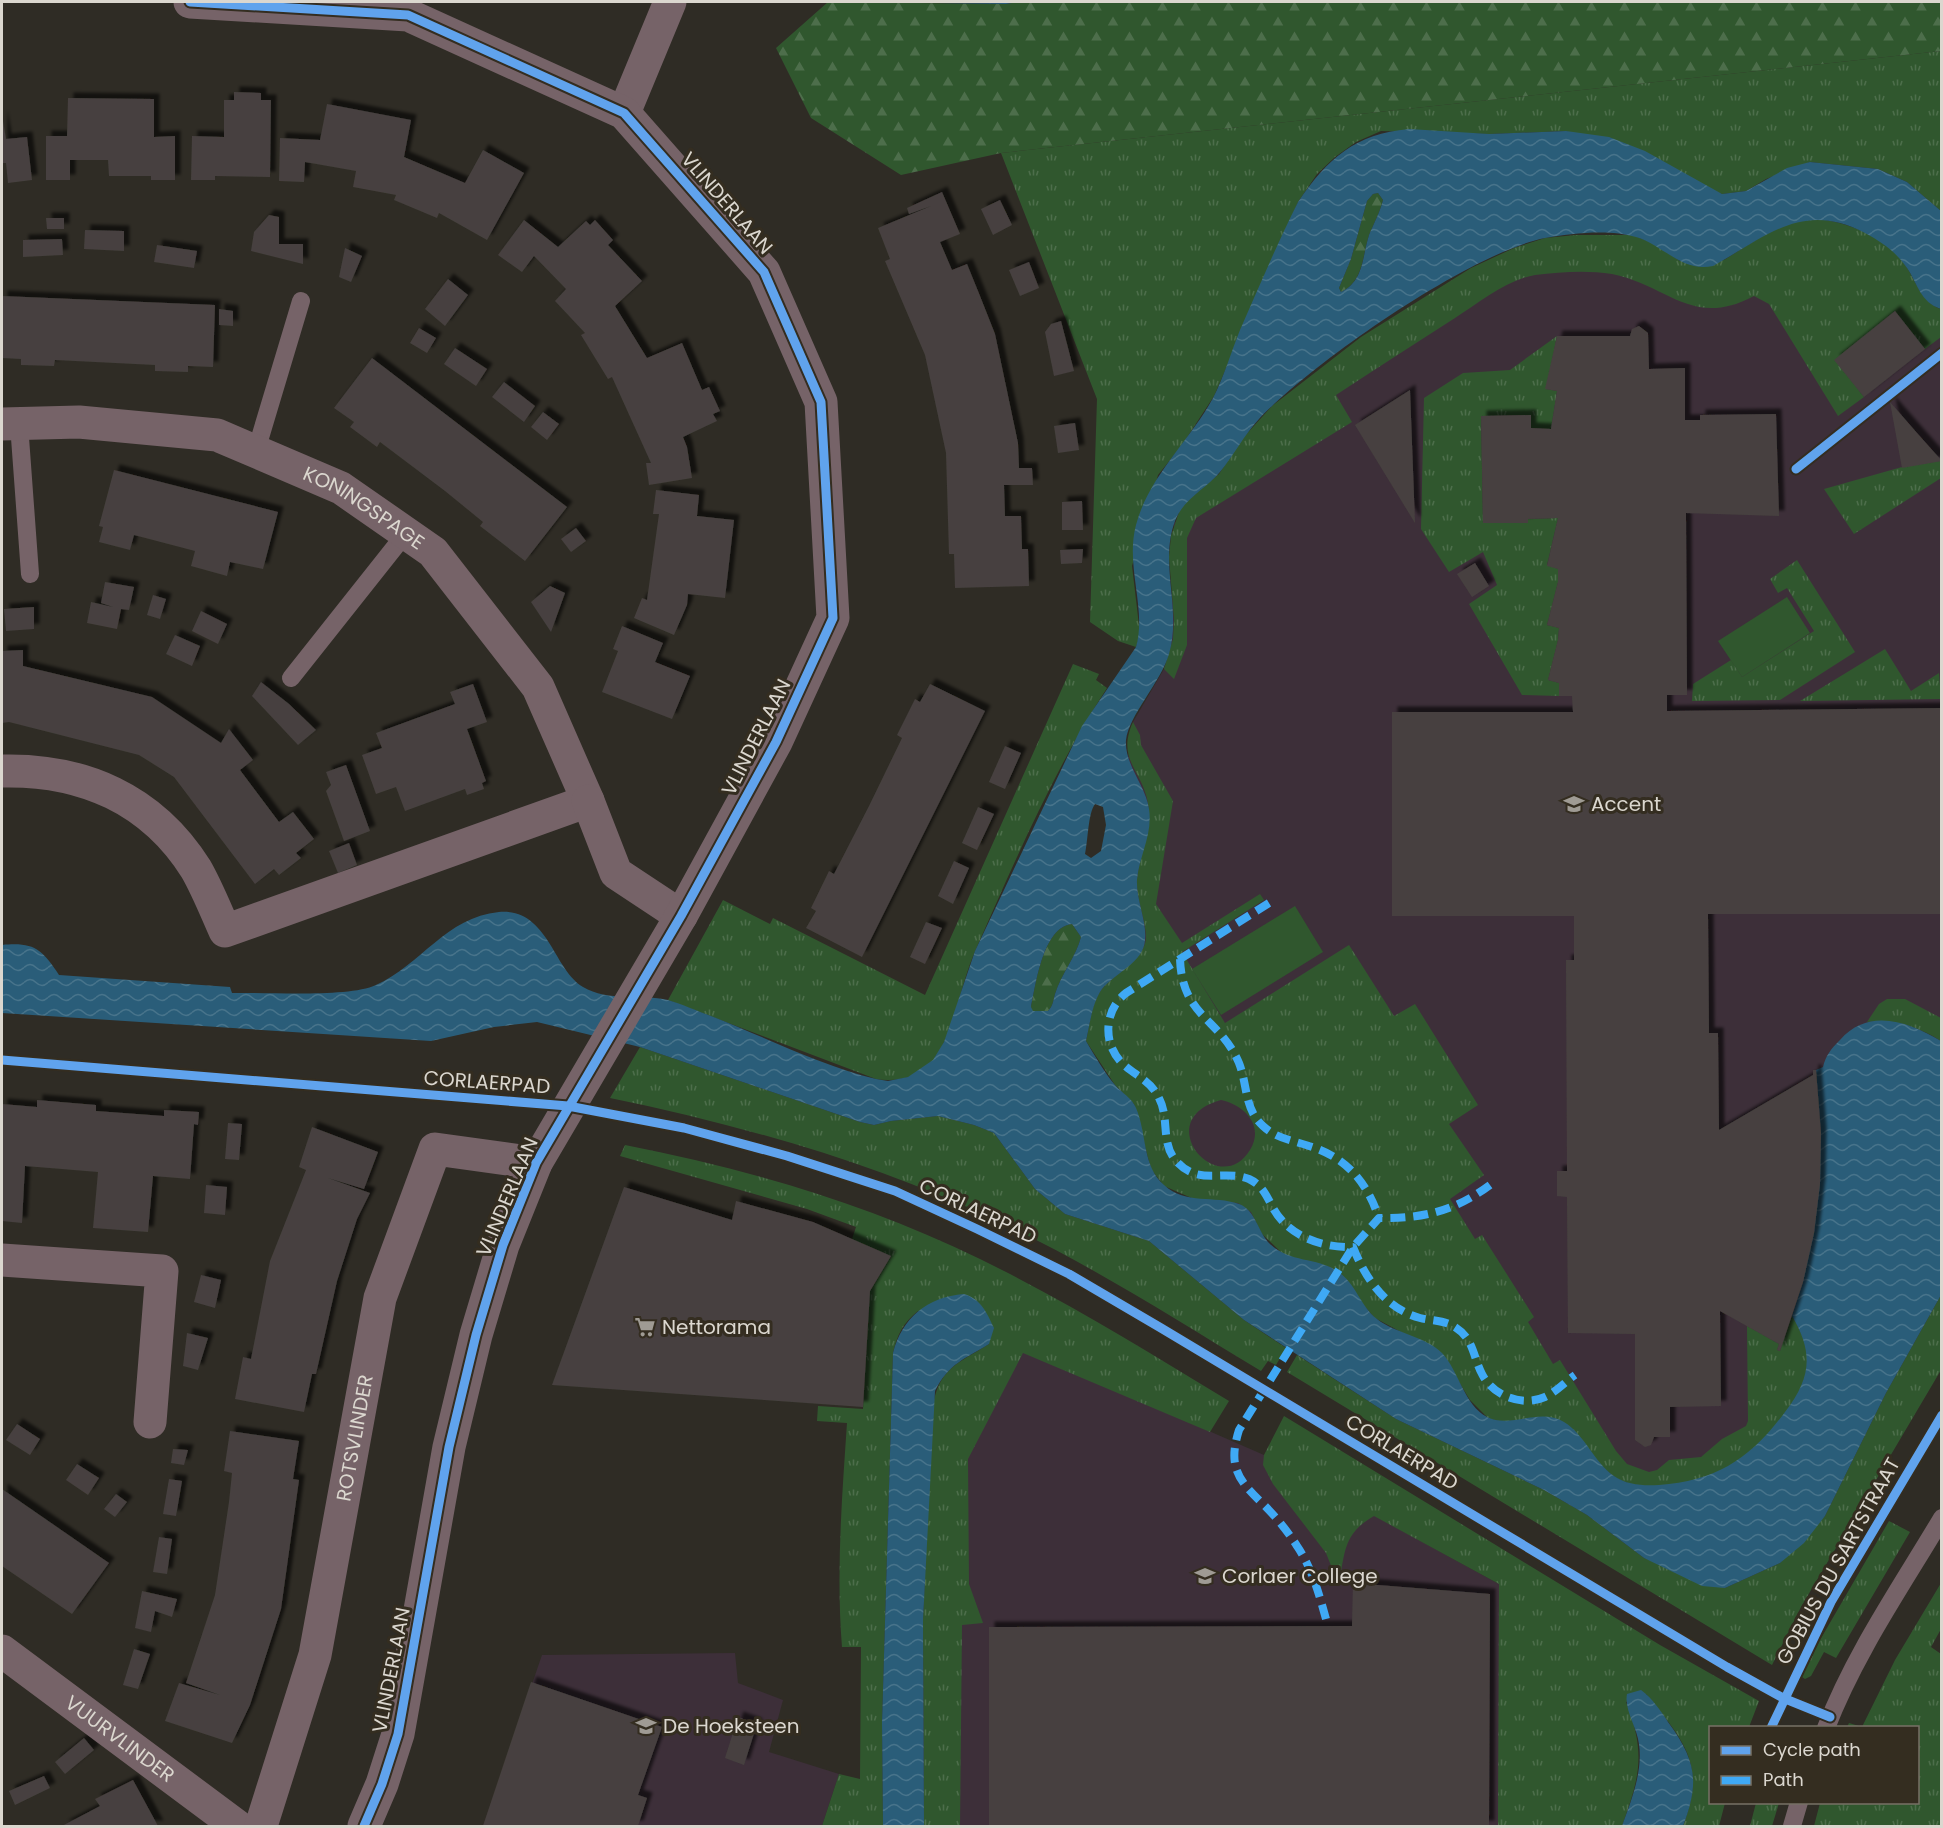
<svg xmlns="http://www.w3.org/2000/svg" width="1943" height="1828" font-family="Poppins,sans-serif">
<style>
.education{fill:#3d2f39}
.grass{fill:url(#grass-tufts);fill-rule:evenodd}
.forest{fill:url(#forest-firs)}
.garden{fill:#30572e}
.water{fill:url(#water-waves);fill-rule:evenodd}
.building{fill:#46413f;filter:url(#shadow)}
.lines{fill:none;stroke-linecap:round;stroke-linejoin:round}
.service{stroke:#766368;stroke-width:18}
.minor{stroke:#766368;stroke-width:33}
.tertiary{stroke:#766368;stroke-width:33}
.quiet{stroke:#3fa9f5;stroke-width:8;stroke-dasharray:15 8;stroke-linecap:butt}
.cycleway-casing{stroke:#342d20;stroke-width:13}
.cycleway{stroke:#60a3ed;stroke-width:9}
.labels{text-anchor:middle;stroke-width:6;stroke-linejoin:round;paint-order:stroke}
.street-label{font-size:20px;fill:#dbd7cf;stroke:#342d20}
.poi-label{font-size:20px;fill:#dbd7cf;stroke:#342d20;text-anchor:start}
</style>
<defs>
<pattern id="grass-tufts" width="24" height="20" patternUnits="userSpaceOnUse" patternTransform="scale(1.5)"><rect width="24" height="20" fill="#30572e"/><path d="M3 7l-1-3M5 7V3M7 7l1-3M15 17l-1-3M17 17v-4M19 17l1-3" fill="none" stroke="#4d6e4b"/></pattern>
<pattern id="forest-firs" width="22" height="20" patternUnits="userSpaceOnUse" patternTransform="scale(1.5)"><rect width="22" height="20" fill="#30572e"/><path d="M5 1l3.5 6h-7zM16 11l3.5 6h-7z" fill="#4d6e4b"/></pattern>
<pattern id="water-waves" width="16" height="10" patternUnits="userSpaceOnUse" patternTransform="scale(1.5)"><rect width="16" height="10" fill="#2a5d79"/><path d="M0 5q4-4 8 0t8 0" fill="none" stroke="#48748b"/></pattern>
<filter id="shadow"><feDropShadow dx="5.5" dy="-5.5" stdDeviation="1.5" flood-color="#0009"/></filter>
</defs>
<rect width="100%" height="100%" fill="#2f2c25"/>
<g class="education">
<path d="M1514,248l427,61v732l-18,-11 -107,40 5,63 -30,271 -137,81 -429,-284 -132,-191 40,-288 31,-53 6,-17 4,-129z"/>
<path d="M993,1337l271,118 235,129 123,242h-698l-2,-152z"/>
<path d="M735,1653l3,30 45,17 -14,52 70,22 -17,52h-339l59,-171z"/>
</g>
<g class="grass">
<path d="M1941,51v160l-34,-29 -29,-13 -68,-7 -44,17 -20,12 -24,3 -156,-63 -77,3 -108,-3 -25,11 -21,15 -18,17 -19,28 -84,194 -32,49 -24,30 -26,91 8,68 -4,13 -18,-6 -28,-19 7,-223 -96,-246z"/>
<path d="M1812,218c36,4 78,19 97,53 8,14 15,33 32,38v28l-16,12 -30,-38 -60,49 29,37 -26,19 -69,-112 -15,-8c-62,33 -86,-11 -142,-22 -25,-4 -52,-2 -77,1 -29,5 -56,28 -80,43 -40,26 -80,51 -119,77l16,27 -156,96 -9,20v107l-13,34 -10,-10 9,-30 1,-19 -5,-63 2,-21 8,-24 6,-9 34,-29 24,-36 29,-32 89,-69 110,-69 43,-20 31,-10 31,-3h56l21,8 27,18 44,-1 43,-27 19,-9z"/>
<path d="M1557,336l-11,53 11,2 -6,38 -20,-1v-13l-50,1 2,107h45v-4l30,-1 -11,47 11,4v13l-11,43 12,3 -1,12 -10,40 11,3v13l-37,-1 -53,-91 28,-19 -14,-33 -34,20 -28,-43 3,-131 39,-25 47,-3z"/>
<path d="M1940,461l1,17 -87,56 -30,-45 78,-22z"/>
<path d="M1797,560l58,92 -75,48 -88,1 1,-17 38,-24 11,17 72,-46 -27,-43 -9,5 -8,-14z"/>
<path d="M1885,649l26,42 28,-18 2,26 -141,2z"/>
<path d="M1073,664l26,10 -3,6 11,8c-53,81 -92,173 -131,261 -15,33 -22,83 -42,111 -14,18 -38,22 -58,19l-208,-79 55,-100 47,24 3,-6 152,77z"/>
<path d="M1133,722l7,13 1,10 32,56 -17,103 26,39 78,-49 4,6 -82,52 43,71 124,-78 45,71 21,-12 63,101 -29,19 35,51 -34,24 25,40 7,-4 52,82 -6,5 25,42 7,-4 56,91 11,13 22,8 8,-2 12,-10 32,-3 21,-18 24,-13 2,-5 -1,-95 32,18 -2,6 3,1 12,-35c9,15 16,29 16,47 -1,40 -61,98 -95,113 -24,10 -67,15 -91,5 -23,-11 -39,-41 -58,-58l-66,-2 -10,-3 -18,-18 -28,-46 -67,-36 -45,-51 -37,-8 -11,-6 -20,-19 -11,-22 -13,-9 -44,-4 -30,-13 -13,-17 -17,-65 -19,-19 -29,-44c4,-16 5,-38 16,-52 12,-15 43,-30 44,-51 0,-19 -10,-38 -9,-58 2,-21 14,-59 11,-77 -6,-34 -32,-43 -15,-81zM1221,1100c23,5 44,25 29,50 -31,51 -102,-30 -29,-50z"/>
<path d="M1887,999h18l36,19v23c-22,-14 -47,-22 -74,-19l12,-18z"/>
<path d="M640,1047l220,75 14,3 17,-4 47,-5 36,9 20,8 41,56 30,25 84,27 95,79 42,28 -10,17 -8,-4 -7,10c-86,-52 -170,-106 -261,-149 -125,-59 -255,-96 -390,-124z"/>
<path d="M625,1145c123,24 242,59 355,114 86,42 167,92 249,142l-19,31 -187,-79 -55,106 1,125 14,39 -21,2 -2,201h-36l-1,-206 9,-209c6,-43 24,-46 57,-67l-71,-33c-15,12 -21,24 -25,42l-11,370 1,103h-61l17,-52 21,5 1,-132h-19c-6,-75 0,-149 5,-224l-30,-2 1,-15 45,3 7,-118 21,-35 -39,-17 4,-12 -49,-18 -187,-53z"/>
<path d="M1941,1295v75l-140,237 -29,58 -485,-293 10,-17 99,64 148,71 43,25 57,43 81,30 55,-25 45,-47 61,-123z"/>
<path d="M1284,1416l376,229 99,56 -10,26 -39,1v74l15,1 -6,23h-36c24,-62 1,-85 -37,-132l-20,8c20,51 14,74 -4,124h-124l1,-242 -125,-68c-28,16 -29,32 -34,62h-4l-10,-25 -53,-69 -10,-19 1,-10z"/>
<path d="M1889,1521l21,11 -74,126 -12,-6 -13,24 -6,3 -3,-2 18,-37z"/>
<path d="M1941,1583v46l-10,18 10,7v172h-127l6,-23 98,-1v-74l-71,-1 2,-4 13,4 33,-67z"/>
<path d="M1756,1803h23l-7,23h-22z"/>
</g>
<g class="forest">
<path d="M828,2l178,2 12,-2h924l-1,49 -940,102 -100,22 -90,-57 -35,-70z"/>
<path d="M1378,193l5,7c-3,12 -9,23 -14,35 -7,21 -5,46 -28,57l-2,-4 12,-29 16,-58 6,-7z"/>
<path d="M1072,924l9,13c-5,20 -20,37 -26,57 -2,7 -2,12 -7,17h-16l-1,-4c5,-23 12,-80 41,-83z"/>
</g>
<g class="garden">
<path d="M1787,597l23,36 -68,44 -24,-36z"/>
<path d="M1295,906l28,46 -102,63 -29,-46z"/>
</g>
<g class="water">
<path d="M872,2h146l-12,2z"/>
<path d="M1409,129l80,5 77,-3 43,6 36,14 77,43 24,-3 41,-23 23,-6 68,7 29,13 34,29v98c-21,-7 -23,-25 -34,-41 -11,-16 -25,-26 -42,-35 -63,-33 -99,4 -152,33 -30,7 -50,-21 -77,-29 -26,-8 -64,-4 -91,1 -75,15 -232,124 -286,181 -15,16 -25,36 -39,53 -15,18 -36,26 -45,49 -16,42 7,89 -6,133 -8,28 -40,61 -43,86 -2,24 20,46 23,69 4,25 -10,47 -12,71 -1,20 10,41 8,60 -1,22 -30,33 -43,49 -10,14 -12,35 -16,52 9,15 18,31 29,44 7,8 17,13 21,23 11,25 6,58 28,77 22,20 50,10 75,19 17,6 19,29 31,40 20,19 46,13 67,27 19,12 23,35 40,48 19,15 48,17 65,34 17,18 22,52 45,64 24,12 52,-10 77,5 21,13 30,40 50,54 13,9 29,10 45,9 58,-4 92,-27 126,-73 26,-34 29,-59 7,-96l11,-34 18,-149 -5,-63 7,-3c3,-12 8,-18 17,-27 29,-33 69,-18 101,1v254l-55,98 -61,123 -21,27 -24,20 -55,25 -23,-2 -58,-28 -57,-43 -43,-25 -148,-71 -152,-99 -95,-79 -84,-27 -30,-25 -41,-56 -20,-8 -36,-9 -47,5 -17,4 -14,-3 -220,-75 -103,-25 -43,5 -63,14 -429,-28v-68c32,-3 40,4 57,30l171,12 2,6c34,-1 116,5 144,-8 45,-20 70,-68 123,-73 49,-4 54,57 84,75 25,15 58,7 85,13 14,4 29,11 43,16 54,21 108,49 165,63l12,2 20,-4 25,-17 11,-18 31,-91 107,-225 54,-79c11,-38 -11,-81 0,-122 13,-49 53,-83 77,-127 11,-21 18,-46 27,-68 19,-43 37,-86 58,-128 30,-44 57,-68 111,-73zM1378,193l5,7c-3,12 -9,23 -14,35 -7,22 -5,46 -28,57l-2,-4 12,-29 16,-58 6,-7zM1095,804l8,3 3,18 -5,26 -10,7 -6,-4c3,-13 3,-41 10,-50zM1072,924l9,13c-5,20 -20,37 -26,57 -2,7 -2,12 -7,17h-15l-2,-4c5,-23 12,-80 41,-83z"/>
<path d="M964,1294c17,5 23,19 30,34l-5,16c-24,15 -40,19 -54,47l-12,229 1,206h-41l-1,-103 11,-370c9,-35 34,-56 71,-59z"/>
<path d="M1641,1690c11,8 20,21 27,32 28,38 32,60 15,104h-61c9,-25 21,-54 17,-82 -2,-17 -15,-34 -12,-50z"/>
</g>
<g class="building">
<path d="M234,92l27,1v7h10l-1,77 -55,-1v4h-24l1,-44 32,1v-37h10z"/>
<path d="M68,98l86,1v38l21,-1v44h-24v-4h-42l-1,-16h-38v20h-24v-44h21z"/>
<path d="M327,104l84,16 -7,37 61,26 18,-33 41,23 -37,67 -48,-27 -2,5 -43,-18 2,-5 -43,-8 3,-16 -51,-9 -1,20 -25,-1 1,-43 40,2z"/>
<path d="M2,115l4,24 21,-2 5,43 -24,3 -2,-20h-4z"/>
<path d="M942,192l18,42 -20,8 12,28 15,-6 13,32 15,38 23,109 1,25h13l1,17h-29l1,31h16l1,33h6l1,37 -74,2 -1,-34h-5l-3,-101 -21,-98 -40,-94 5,-2 -12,-31 53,-22 -22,8 -2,-6z"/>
<path d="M1000,200l12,25 -19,10 -12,-26z"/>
<path d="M269,215l10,2v27h24v20l-52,-13 3,-19z"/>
<path d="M46,218h18v11h-17z"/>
<path d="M524,220l34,27 28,-26 4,4 5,-5 18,20 -5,5 34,36 -27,25 32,52 35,-15 20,47 7,-3 11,24 -7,3 4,7 -34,16 4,10 5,31 -43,7 -3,-22h5l-39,-86 -4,2 -27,-44 4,-2 -30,-32 11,-12 -32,-33 -12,16 -24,-17z"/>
<path d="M85,230l39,1v20l-40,-2z"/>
<path d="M62,239l1,16 -40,2v-17z"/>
<path d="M157,245l40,6 -3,17 -40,-6z"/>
<path d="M345,248l17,8 -11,26 -12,-5z"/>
<path d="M1029,262l10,26 -19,8 -11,-26z"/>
<path d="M448,279l20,16 -23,31 -20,-17z"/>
<path d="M2,296l213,9 -2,62 -25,-1v6l-33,-1v-6l-100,-5 -1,6 -33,-1v-6l-19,-1z"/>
<path d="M219,309l14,2v15l-14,-1z"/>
<path d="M1895,311l30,38 -61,48 -30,-37z"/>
<path d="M1061,321l13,50 -20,5 -9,-44 6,-8z"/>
<path d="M1639,326l9,7 1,36 36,-1v52h15v-5l76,-1 3,102 -93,-3 1,182h-20v16l274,-3v206h-233l1,119h9l1,97 94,-55v-5h3l5,63 -1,51 -6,49 -11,49 -23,69 -3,-1 2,-6 -59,-33 1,95 -51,1v30h-16l-3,8 -6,2 -10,-7v-106l-67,-1 -1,-136 -10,-1v-25h10l-1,-211h8v-44h-182v-204h181l-1,-16h-13v-13l-11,-3 10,-40 1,-12 -12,-3 11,-43v-13l-11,-3 11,-48 -30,1v4h-45l-2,-107 50,-1v13l20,1 6,-38 -12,-2 12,-53h73l2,-7z"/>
<path d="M419,328l17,10 -9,15 -17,-10z"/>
<path d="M455,348l32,21 -11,17 -32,-22z"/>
<path d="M372,358l195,149 -42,54 -45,-35 3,-4 -38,-31 -65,-49 -3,5 -27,-20 4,-5 -20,-14z"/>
<path d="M504,382l31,24 -11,16 -32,-25z"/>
<path d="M1410,390l5,133 -60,-98z"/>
<path d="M1890,402l27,31 25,28 -40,7z"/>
<path d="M543,412l16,12 -12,16 -16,-13z"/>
<path d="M1075,423l4,27 -21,3 -4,-27z"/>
<path d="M114,470l164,42 -15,57 -33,-7 -3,14 -36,-10 4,-15 -61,-16 -4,15 -31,-8 4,-15 -4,-1z"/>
<path d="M656,490l43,5 -2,21 37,4 -9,78 -37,-4 -1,11 -13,30 -40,-17 8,-20 5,2 12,-86h-6z"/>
<path d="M1082,501l1,29h-21v-28z"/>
<path d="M576,528l10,13 -15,11 -10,-13z"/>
<path d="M1083,549l-1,14 -21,1 -1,-14z"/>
<path d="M1475,563l14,23 -17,11 -15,-23z"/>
<path d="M105,582l29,5 -5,23 -8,-1 -4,20 -30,-6 4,-21 22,5 -12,-4z"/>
<path d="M550,586l15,7 -14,39 -20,-30z"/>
<path d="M153,595l13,4 -6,20 -13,-4z"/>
<path d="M34,607v22l-28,2 -2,-22z"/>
<path d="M201,611l26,13 -9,20 -26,-13z"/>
<path d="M622,626l41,17 -8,19 35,14 -18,43 -70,-27 16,-41 -5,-2z"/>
<path d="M175,635l25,11 -8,20 -26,-12z"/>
<path d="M23,650v16l129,31 69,46 8,-14 24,31 -13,10 39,52 14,-10 21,27 -18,14 5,5 -22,17 -5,-6 -19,15 -81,-107 -35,-22 -130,-33 -7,1v-72z"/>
<path d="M261,682l28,22 27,26 -18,15 -46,-49z"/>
<path d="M473,684l14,38 -20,7 19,52 -4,2 2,6 -17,6 -2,-6 -60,22 -9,-24 -20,7 -14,-39 20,-7 -6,-15 79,-29 -5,-12z"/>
<path d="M930,684l55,27 -123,246 -56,-29 10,-17 -5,-3 18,-37 5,3 35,-68 33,-68 -5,-3 18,-36 5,3z"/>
<path d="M1005,746l16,7 -16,36 -16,-7z"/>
<path d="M346,765l24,66 -26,10 -18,-50 5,-6 -5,-13z"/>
<path d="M978,807l16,7 -17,36 -15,-7z"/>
<path d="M349,843l8,22 -19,8 -9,-22z"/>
<path d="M954,861l15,7 -16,36 -15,-8z"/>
<path d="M926,922l16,6 -17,36 -15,-7z"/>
<path d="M37,1100l59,5v6l68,5v-6l35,2 -1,13 -4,-1 -4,55 -37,-3 -5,56 -55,-4 5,-56 -73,-6 -3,57 -20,-2v-117l35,3z"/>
<path d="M228,1123l14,1 -3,36 -14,-1z"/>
<path d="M312,1127l66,25 -14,37 -36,-11 42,15 -13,26 -20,62 -21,93h-4l-8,38 -69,-13 8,-42 8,2 19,-98 36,-91 -7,-3z"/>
<path d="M206,1185l21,2 -2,28 -21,-2z"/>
<path d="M624,1187l108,33 4,-19 77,21 78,34 -21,35 -7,116 -311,-22z"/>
<path d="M201,1275l20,5 -6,28 -21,-6z"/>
<path d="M187,1333l21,5 -10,32 -15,-4z"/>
<path d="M17,1424l23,15 -10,16 -24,-15z"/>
<path d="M230,1431l69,10 -6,38 6,1 -18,129 -31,96 -18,38 -67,-22 14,-38 41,12 -34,-12 29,-88 14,-93 3,-29 -8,-2z"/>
<path d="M173,1449l15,1 -4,15 -13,-2z"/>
<path d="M77,1464l22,14 -11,17 -22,-15z"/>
<path d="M169,1479l13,2 -6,35 -13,-2z"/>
<path d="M2,1489l107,74 -37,51 -70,-48z"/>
<path d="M116,1494l11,8 -12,15 -11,-8z"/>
<path d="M159,1537l13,2 -5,35 -14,-2z"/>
<path d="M1353,1583l137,11 -1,232h-500v-199l363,-1z"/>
<path d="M142,1591l35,8 -5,18 -17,-6 -4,21 -16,-4z"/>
<path d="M134,1649l16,5 -12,35 -15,-4z"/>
<path d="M531,1682l131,45 -24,68 9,3 -9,28h-155z"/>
<path d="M738,1717l19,7 -13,41 -19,-7z"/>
<path d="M84,1738l10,12 -29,24 -10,-12z"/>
<path d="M44,1776l6,12 -35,17 -6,-14z"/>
<path d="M133,1780l25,46h-96l38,-20 -5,-7z"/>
</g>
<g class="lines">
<g class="service">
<path d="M19,424l11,150"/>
<path d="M256,451l45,-150"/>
<path d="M291,678l115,-145"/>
<path d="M1826,1728c29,-75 75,-141 116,-210"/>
<path d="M1792,1826l7,-24"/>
</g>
<g class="minor">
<path d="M624,113l46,-111"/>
<path id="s1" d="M2,424l77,-2 138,13 124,53 92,64 105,135 50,114 -363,130c-9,-20 -18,-43 -29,-62 -44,-70 -113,-100 -194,-98"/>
<path d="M588,801l28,72 65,43"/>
<path d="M2,1260l160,11 -12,151"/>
<path id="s2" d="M2,1651l235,175"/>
<path id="s3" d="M261,1826l54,-171 65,-357 55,-149 101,14"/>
</g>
<path class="tertiary" d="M190,2l218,13 216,98 140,159 57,130 12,216 -57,124 -95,174 -145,247 -33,82 -27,90 -27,112 -51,287 -16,50 -18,42"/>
<g class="quiet">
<path d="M1269,903l-143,90c-22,17 -24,51 -3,71 13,12 28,17 36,34 11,21 1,46 18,64 22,24 47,7 72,17 13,6 17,16 23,27 15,30 50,42 81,41 12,31 33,62 67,71 12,3 24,2 35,9 19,12 18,30 27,47 11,22 40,33 63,23 11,-5 20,-15 30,-22"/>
<path d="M1180,959c2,58 40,59 59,104 9,23 5,46 24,63 14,13 29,14 46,20 37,11 58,36 70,72"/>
<path d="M1326,1619c-7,-25 -14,-51 -29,-73 -9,-14 -20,-28 -32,-40 -26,-25 -38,-38 -26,-76l114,-183 26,-29c43,1 76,-7 111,-33"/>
</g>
<g class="cycleway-casing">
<g id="cycleway">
<path d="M190,2l218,13 216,98 140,159 57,130 12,216 -57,124 -95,174 -145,247 -33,82 -27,90 -27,112 -51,287 -16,50 -18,42"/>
<path d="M1796,469l146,-116"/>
<path d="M2,1060l566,46 116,22 103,28 108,35 82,38 92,45 92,54 566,339 56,31 47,19"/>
<path d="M1771,1728l60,-126 111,-187"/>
</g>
</g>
<use href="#cycleway" class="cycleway"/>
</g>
<defs>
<g id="school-bare" transform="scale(1.62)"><path d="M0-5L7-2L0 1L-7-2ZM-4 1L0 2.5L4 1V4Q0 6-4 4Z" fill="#9f9b94" stroke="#342d20" stroke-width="2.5" paint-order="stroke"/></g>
<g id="supermarket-bare" transform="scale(1.62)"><path d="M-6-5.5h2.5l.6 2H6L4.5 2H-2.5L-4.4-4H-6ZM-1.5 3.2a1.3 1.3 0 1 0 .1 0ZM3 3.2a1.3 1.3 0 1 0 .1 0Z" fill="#9f9b94" stroke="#342d20" stroke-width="2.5" paint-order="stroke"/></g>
</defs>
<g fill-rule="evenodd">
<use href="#school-bare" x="1574" y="804"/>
<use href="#supermarket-bare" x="645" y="1327"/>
<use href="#school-bare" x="1205" y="1576"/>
<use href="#school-bare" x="646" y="1726"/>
</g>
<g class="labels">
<g class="street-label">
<text transform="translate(727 203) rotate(49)" y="7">VLINDERLAAN</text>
<text dy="7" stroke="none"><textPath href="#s1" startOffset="380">KONINGSPAGE</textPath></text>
<text transform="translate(756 737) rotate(-63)" y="7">VLINDERLAAN</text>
<text transform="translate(487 1082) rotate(4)" y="7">CORLAERPAD</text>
<text transform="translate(507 1197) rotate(-67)" y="7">VLINDERLAAN</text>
<text transform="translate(978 1211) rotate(25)" y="7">CORLAERPAD</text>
<text dy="7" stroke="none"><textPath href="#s3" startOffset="400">ROTSVLINDER</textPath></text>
<text transform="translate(1402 1452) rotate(31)" y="7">CORLAERPAD</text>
<text transform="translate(1838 1561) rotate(-61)" y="7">GOBIUS DU SARTSTRAAT</text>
<text transform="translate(391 1670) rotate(-79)" y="7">VLINDERLAAN</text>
<text dy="7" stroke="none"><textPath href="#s2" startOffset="147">VUURVLINDER</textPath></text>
</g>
<g class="poi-label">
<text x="1591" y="811">Accent</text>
<text x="662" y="1334">Nettorama</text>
<text x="1222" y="1583">Corlaer College</text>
<text x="663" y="1733">De Hoeksteen</text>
</g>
</g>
<rect width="1943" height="1828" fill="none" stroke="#dbd7cf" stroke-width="6"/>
<rect x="1709" y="1726" width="210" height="78" fill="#342d20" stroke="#777166" stroke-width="1.5"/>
<rect x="1721" y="1746" width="30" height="9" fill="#60a3ed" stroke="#777166" stroke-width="1.5"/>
<text x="1763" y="1756" font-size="18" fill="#dbd7cf">Cycle path</text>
<rect x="1721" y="1776" width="30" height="9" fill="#3fa9f5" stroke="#777166" stroke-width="1.5"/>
<text x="1763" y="1786" font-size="18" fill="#dbd7cf">Path</text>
</svg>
